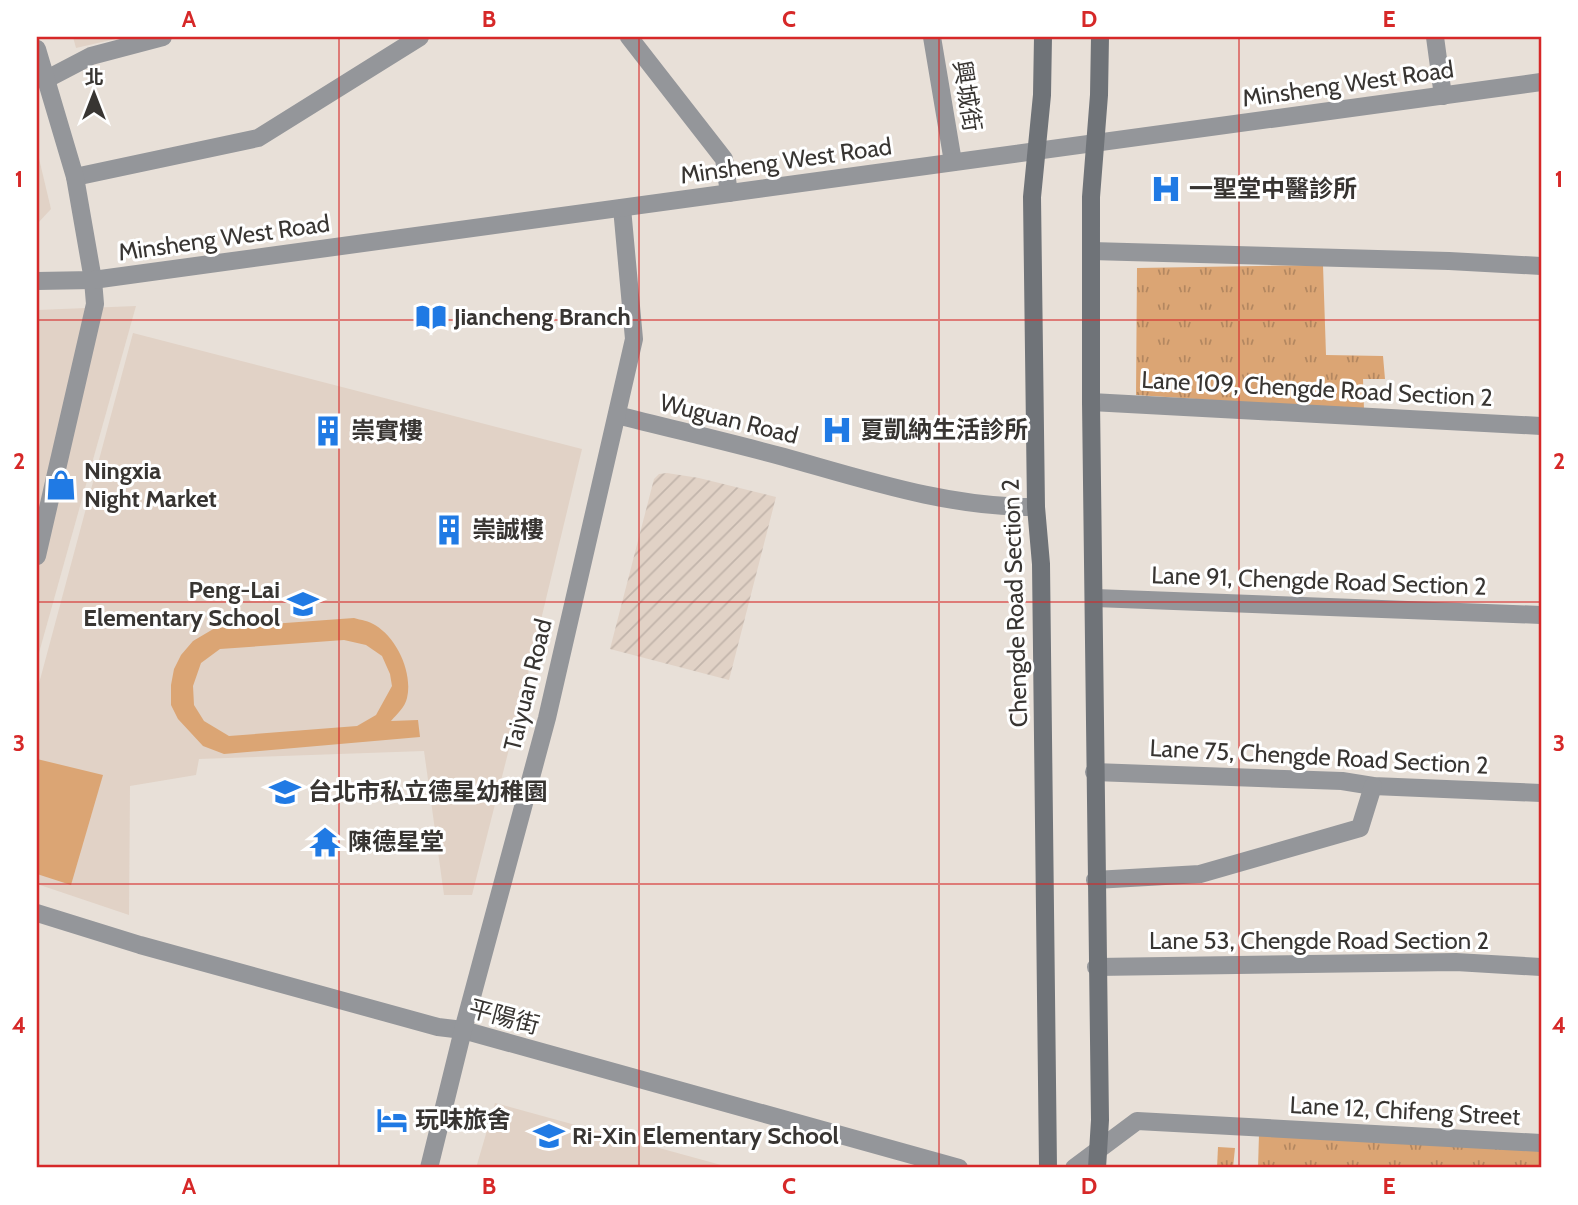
<svg xmlns="http://www.w3.org/2000/svg" width="1578" height="1205" font-family="Cabin,'Noto Sans TC',sans-serif">
<style>
.built{fill:#e1d2c6}
.industrial{fill:url(#industrial-furrows)}
.grass{fill:url(#grass-tufts)}
.pitch{fill:#dba574;fill-rule:evenodd}
.lines{fill:none;stroke-linecap:round;stroke-linejoin:round}
.minor{stroke:#94969a;stroke-width:18}
.tertiary{stroke:#94969a;stroke-width:18}
.secondary{stroke:#6f7378;stroke-width:18}
.grid{fill:none;stroke:#d62828;stroke-width:2;stroke-opacity:0.55}
.labels{text-anchor:middle;stroke-width:6;stroke-linejoin:round;paint-order:stroke}
.street-label{font-size:24px;fill:#383532;stroke:#fff}
.poi-label{font-size:24px;font-weight:bold;fill:#383532;stroke:#fff;text-anchor:start}
.neatline{fill:none;stroke:#d62828;stroke-width:2.5}
.grid-label{font-size:23px;text-anchor:middle;font-weight:bold;fill:#d62828}
</style>
<defs>
<pattern id="industrial-furrows" width="10" height="10" patternUnits="userSpaceOnUse" patternTransform="scale(1.75)"><rect width="10" height="10" fill="#e1d2c6"/><path d="M-1 1l2-2M0 10L10 0M9 11l2-2" fill="none" stroke="#c2b5ab"/></pattern>
<pattern id="grass-tufts" width="24" height="20" patternUnits="userSpaceOnUse" patternTransform="scale(1.75)"><rect width="24" height="20" fill="#dba574"/><path d="M3 7l-1-3M5 7V3M7 7l1-3M15 17l-1-3M17 17v-4M19 17l1-3" fill="none" stroke="#b38760"/></pattern>
</defs>
<rect width="100%" height="100%" fill="#e8e0d8"/>
<g class="built">
<path d="M73,37h51l-48,11z"/>
<path d="M37,150l14,59 -14,15z"/>
<path d="M136,306l-99,354v-350z"/>
<path d="M133,333l449,116 -55,229 -55,217h-28l-20,-144 -225,8 -3,16 -66,11 -1,129 -92,-31v-193z"/>
<path d="M495,1103l237,65h-256z"/>
</g>
<path class="industrial" d="M667,473l32,5 77,19 -47,183 -119,-31 44,-170 5,-5z"/>
<g class="grass">
<path d="M1323,265l3,90 57,1 2,23h-22l1,31 -228,-15 1,-127z"/>
<path d="M1259,1134l282,15v19h-283z"/>
<path d="M1218,1147l17,1 -2,20h-16z"/>
</g>
<g class="pitch">
<path d="M354,618c7,2 15,3 21,7 22,13 38,48 32,73 -2,9 -10,16 -16,23l27,-1 2,17 -196,17 -21,-8 -25,-27 -7,-14v-20l3,-16 7,-14 12,-14 22,-13zM344,640l22,5 16,11 8,18 2,12 -16,29 -19,11 -128,10 -25,-15 -10,-16 -1,-19 8,-23 19,-14z"/>
<path d="M37,759l66,16 -32,110 -34,-11z"/>
</g>
<g class="lines">
<g class="minor">
<path d="M629,37l95,122 5,34"/>
<path d="M932,37l21,125"/>
<path d="M1435,37l8,59"/>
<path d="M45,80l46,-24 72,-19"/>
<path d="M75,177l183,-39 162,-101"/>
<path d="M1091,251l358,10 92,5"/>
<path d="M1091,402l450,24"/>
<path d="M617,415c55,14 111,27 167,42 82,23 166,51 252,50"/>
<path d="M37,556l58,-252 -2,-24"/>
<path d="M1095,598l446,17"/>
<path d="M1094,772l248,9 31,5 168,7"/>
<path d="M1095,880l105,-6 160,-46 13,-42"/>
<path d="M37,913l103,32 298,82 25,3 496,138"/>
<path d="M1096,967l360,-5 85,5"/>
<path d="M429,1168l34,-138 84,-312 87,-379 -12,-131"/>
<path d="M1074,1168l63,-47 404,22"/>
</g>
<g class="tertiary">
<path d="M37,49l38,128 18,103"/>
<path d="M37,281l56,-1 1448,-198"/>
</g>
<g class="secondary">
<path d="M1043,37l-1,58 -10,102 4,310 5,57 7,604"/>
<path d="M1097,1168l3,-48 -9,-718v-205l8,-102 1,-58"/>
</g>
</g>
<path class="grid" d="M339,37v1131M639,37v1131M939,37v1131M1239,37v1131M37,320h1504M37,602h1504M37,884h1504"/>
<defs>
<g id="hospital-bare" transform="scale(2.415)"><path d="M-5-5h3v3.5h4V-5h3V5h-3V1.5h-4V5h-3Z" fill="#207ae4" stroke="#fff" stroke-width="2.5" paint-order="stroke"/></g>
<g id="library-bare" transform="scale(2.415)"><path d="M-6-4Q-3-5.5-.7-3.5V5Q-3 3-6 4ZM6-4Q3-5.5 .7-3.5V5Q3 3 6 4Z" fill="#207ae4" stroke="#fff" stroke-width="2.5" paint-order="stroke"/></g>
<g id="building-bare" transform="scale(2.415)"><path d="M-4-6H4V6H1V3H-1V6H-4ZM-2.5-4.3h1.7v1.8h-1.7ZM.8-4.3h1.7v1.8H.8ZM-2.5-1h1.7V.8h-1.7ZM.8-1h1.7V.8H.8Z" fill="#207ae4" stroke="#fff" stroke-width="2.5" paint-order="stroke"/></g>
<g id="shop-bare" transform="scale(2.415)"><path d="M-5-2.5h2.3a2.7 3.5 0 0 1 5.4 0H5L5.5 6h-11ZM-1.5-2.5h3a1.5 2.3 0 0 0-3 0Z" fill="#207ae4" stroke="#fff" stroke-width="2.5" paint-order="stroke"/></g>
<g id="school-bare" transform="scale(2.415)"><path d="M0-5L7-2L0 1L-7-2ZM-4 1L0 2.5L4 1V4Q0 6-4 4Z" fill="#207ae4" stroke="#fff" stroke-width="2.5" paint-order="stroke"/></g>
<g id="temple-bare" transform="scale(2.415)"><path d="M0-6L5-2H3V0L6.5 2.5H4V6H1.5V3h-3V6H-4V2.5H-6.5L-3 0V-2H-5Z" fill="#207ae4" stroke="#fff" stroke-width="2.5" paint-order="stroke"/></g>
<g id="hotel-bare" transform="scale(2.415)"><path d="M-6-4.5h1.5V1H6V5H4.5V3h-9V5H-6ZM-4 0a1.8 1.8 0 1 1 3.6 0ZM.5 0V-2.5h3Q6-2.5 6 0Z" fill="#207ae4" stroke="#fff" stroke-width="2.5" paint-order="stroke"/></g>
</defs>
<g fill-rule="evenodd">
<use href="#hospital-bare" x="1166" y="189"/>
<use href="#library-bare" x="431" y="317"/>
<use href="#hospital-bare" x="837" y="430"/>
<use href="#building-bare" x="328" y="431"/>
<use href="#shop-bare" x="61" y="485"/>
<use href="#building-bare" x="449" y="530"/>
<use href="#school-bare" x="303" y="604"/>
<use href="#school-bare" x="285" y="792"/>
<use href="#temple-bare" x="325" y="842"/>
<use href="#hotel-bare" x="392" y="1120"/>
<use href="#school-bare" x="549" y="1136"/>
</g>
<g class="labels">
<g class="street-label">
<text transform="translate(1348 84) rotate(-8)" y="8">Minsheng West Road</text>
<text transform="translate(967 96) rotate(81)" y="8">興城街</text>
<text transform="translate(786 161) rotate(-8)" y="8">Minsheng West Road</text>
<text transform="translate(224 238) rotate(-8)" y="8">Minsheng West Road</text>
<text transform="translate(1317 389) rotate(3)" y="8">Lane 109, Chengde Road Section 2</text>
<text transform="translate(729 419) rotate(14)" y="8">Wuguan Road</text>
<text transform="translate(1319 581) rotate(2)" y="8">Lane 91, Chengde Road Section 2</text>
<text transform="translate(1015 603) rotate(-92)" y="8">Chengde Road Section 2</text>
<text transform="translate(528 685) rotate(-76)" y="8">Taiyuan Road</text>
<text transform="translate(1319 757) rotate(3)" y="8">Lane 75, Chengde Road Section 2</text>
<text x="1319" y="949">Lane 53, Chengde Road Section 2</text>
<text transform="translate(504 1017) rotate(15)" y="8">平陽街</text>
<text transform="translate(1405 1111) rotate(3)" y="8">Lane 12, Chifeng Street</text>
</g>
<g class="poi-label">
<text x="1189" y="197">一聖堂中醫診所</text>
<text x="454" y="325">Jiancheng Branch</text>
<text x="860" y="438">夏凱納生活診所</text>
<text x="351" y="439">崇實樓</text>
<text x="84" y="479">Ningxia<tspan x="84" dy="28">Night Market</tspan></text>
<text x="472" y="538">崇誠樓</text>
<text x="280" y="598" text-anchor="end">Peng-Lai<tspan x="280" dy="28">Elementary School</tspan></text>
<text x="308" y="800">台北市私立德星幼稚園</text>
<text x="348" y="850">陳德星堂</text>
<text x="415" y="1128">玩味旅舍</text>
<text x="572" y="1144">Ri-Xin Elementary School</text>
</g>
</g>
<rect width="1578" height="1205" fill="none" stroke="#ffffff" stroke-width="77"/>
<g transform="translate(94 94)" stroke="#ffffff" stroke-width="5" paint-order="stroke">
<path d="M0-5L12 26L0 18L-12 26Z" fill="#383532"/>
<text y="-10" font-size="19" font-weight="bold" text-anchor="middle" fill="#383532">北</text>
</g>
<rect x="38" y="38" width="1502" height="1128" class="neatline"/>
<g class="grid-label">
<text x="189" y="27">A</text>
<text x="489" y="27">B</text>
<text x="789" y="27">C</text>
<text x="1089" y="27">D</text>
<text x="1389" y="27">E</text>
<text x="19" y="187">1</text>
<text x="1559" y="187">1</text>
<text x="19" y="469">2</text>
<text x="1559" y="469">2</text>
<text x="19" y="751">3</text>
<text x="1559" y="751">3</text>
<text x="19" y="1033">4</text>
<text x="1559" y="1033">4</text>
<text x="189" y="1194">A</text>
<text x="489" y="1194">B</text>
<text x="789" y="1194">C</text>
<text x="1089" y="1194">D</text>
<text x="1389" y="1194">E</text>
</g>
</svg>
